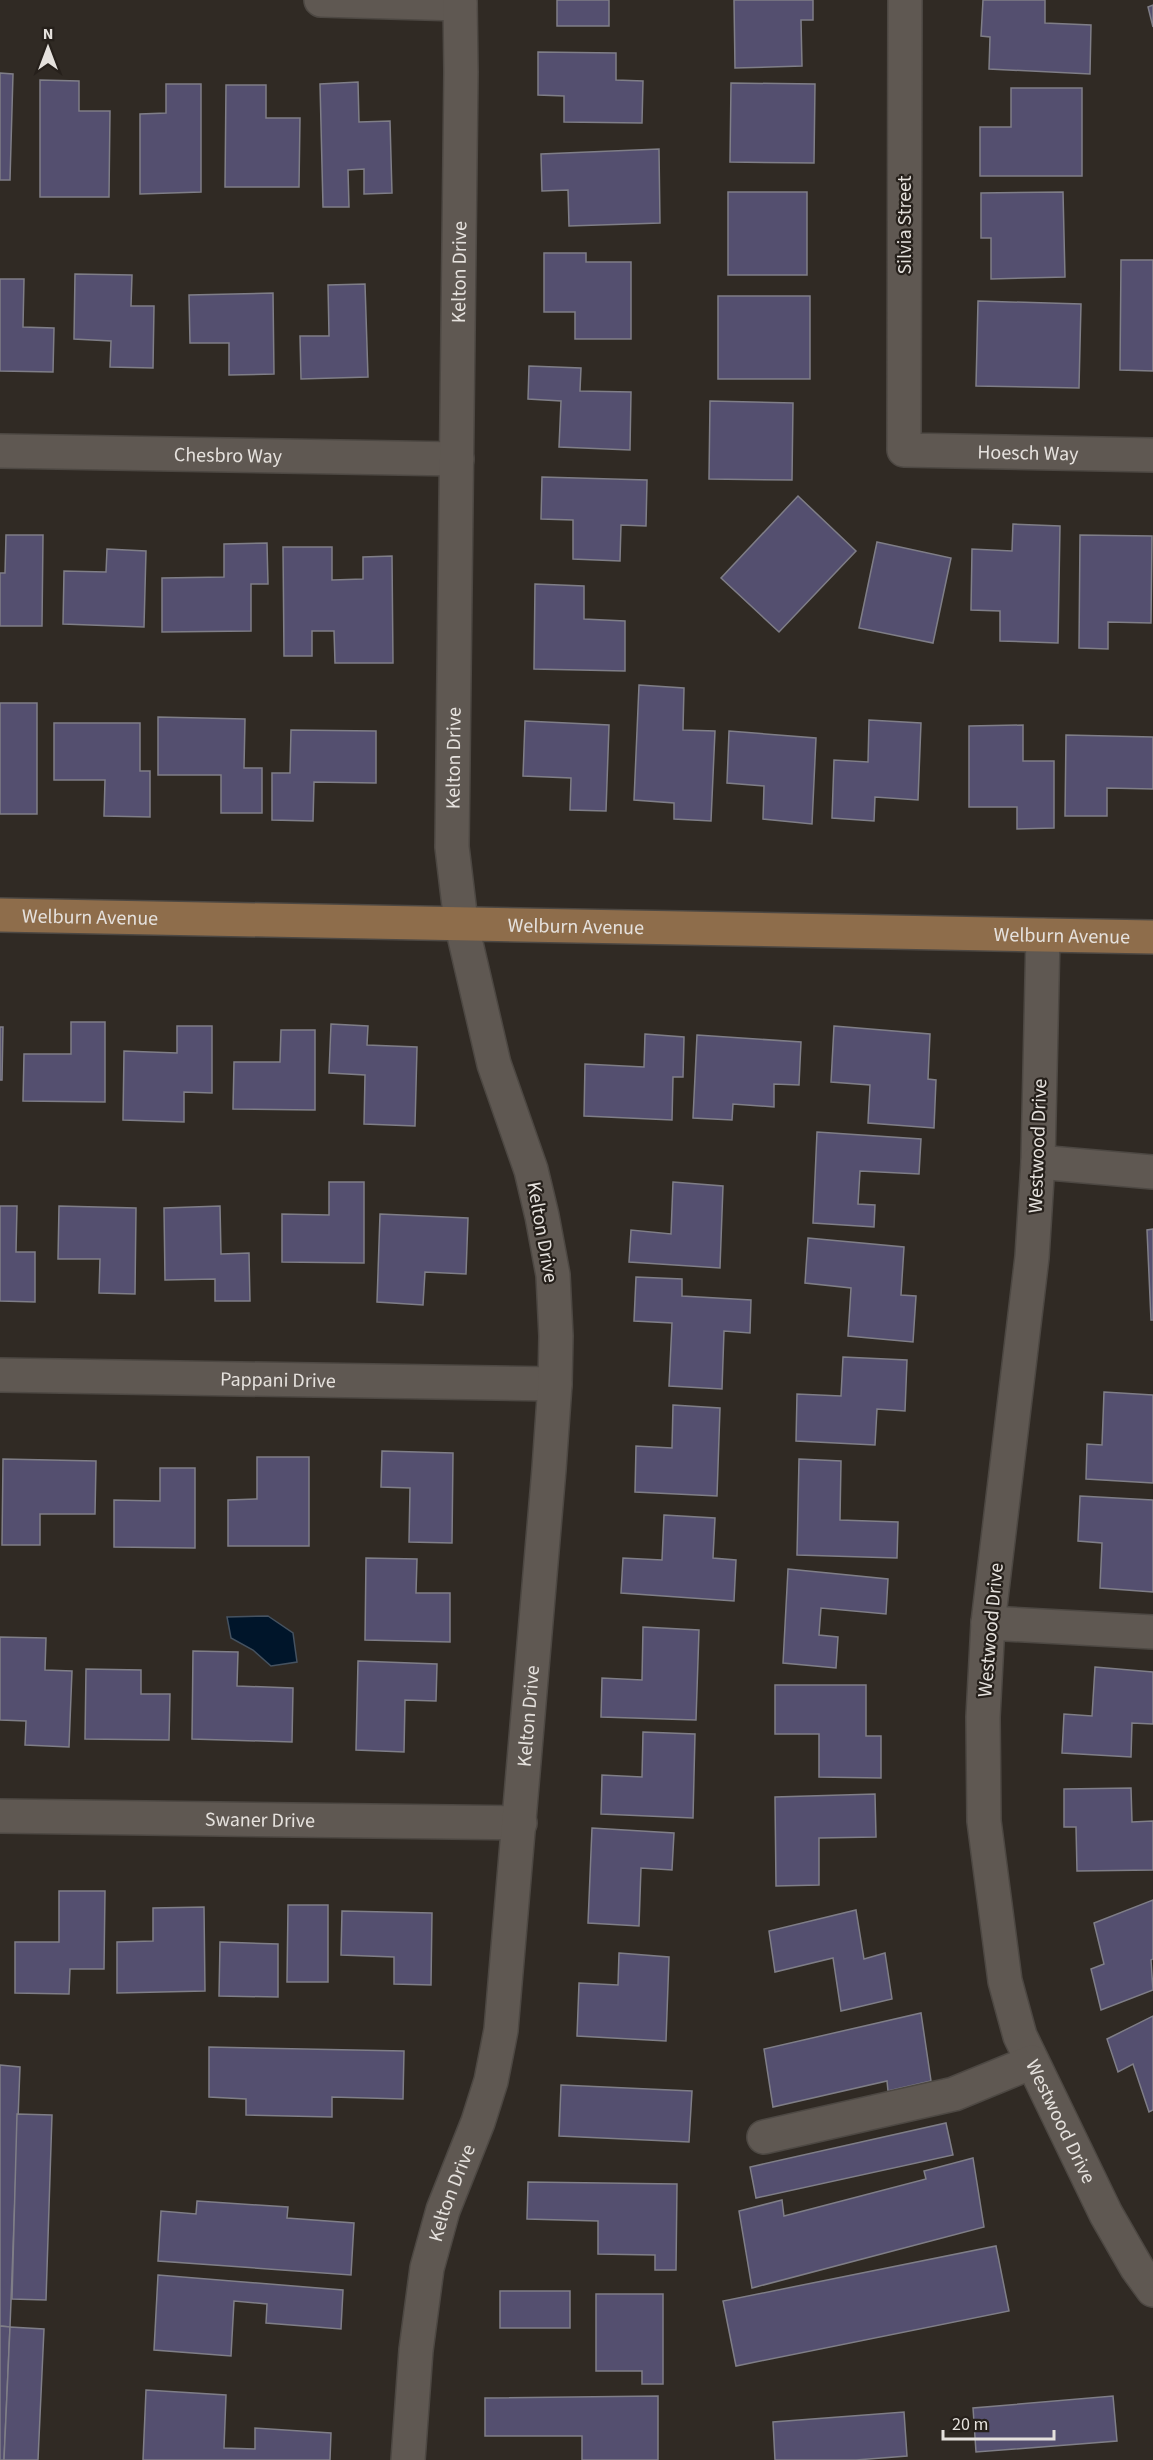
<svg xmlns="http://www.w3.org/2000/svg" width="1153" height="2460" font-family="'Source Sans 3',sans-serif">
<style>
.water{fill:#00152a;stroke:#455260;stroke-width:1.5}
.building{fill:#544f6f;stroke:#7f7e87;stroke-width:1.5}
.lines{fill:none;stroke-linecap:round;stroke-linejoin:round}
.minor-casing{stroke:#4d4843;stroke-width:36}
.major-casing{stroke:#4d4843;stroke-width:36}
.minor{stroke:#5f5852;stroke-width:33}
.major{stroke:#8e6d4b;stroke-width:33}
.labels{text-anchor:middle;stroke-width:4.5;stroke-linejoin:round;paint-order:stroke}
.street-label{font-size:20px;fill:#e5e1dd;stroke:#26201b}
</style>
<rect width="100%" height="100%" fill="#302a24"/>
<path class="water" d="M268,1616l25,17 4,29 -26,4 -18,-16 -22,-12 -4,-21z"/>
<g class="building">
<rect x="557" y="0" width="52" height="26"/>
<path d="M734,0h79v20h-12l1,46 -67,2z"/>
<path d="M983,0h62v23l46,2 -1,49 -101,-5 1,-32 -9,-1z"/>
<path d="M1153,5v22l-5,-20z"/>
<path d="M538,52l78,1v27l27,1 -1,42 -78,-1v-26l-26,-1z"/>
<path d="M0,73l13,1 -3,106h-10z"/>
<path d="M40,80l39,1v30h31l-1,86h-69z"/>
<path d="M358,82l1,40 31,-1 2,72 -28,1v-25l-16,1 1,37h-26l-3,-123z"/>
<path d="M731,83l84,1 -1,79 -84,-1z"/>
<path d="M166,84h35v108l-61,2v-80l26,-1z"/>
<path d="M226,85h40v33h34l-1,69h-74z"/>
<path d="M1011,88h71v88h-102v-49h31z"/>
<path d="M659,149l1,74 -91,3 -1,-36 -26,1 -1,-37z"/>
<rect x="728" y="192" width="79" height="83"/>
<path d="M1063,192l2,85 -74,2v-41h-10v-45z"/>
<path d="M544,253h42v9h45v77h-56v-27h-31z"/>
<path d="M1121,260h32v111l-33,-1z"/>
<path d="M75,274l57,1 -1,31h23l-1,62 -43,-1 1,-26 -37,-2z"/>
<path d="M0,279h24l-1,48 31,1 -1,44 -53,-1z"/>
<path d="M365,284l3,93 -67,2 -1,-43h29l-1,-51z"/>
<path d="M273,293l1,81 -45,1v-32h-39l-1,-48z"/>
<rect x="718" y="296" width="92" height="83"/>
<path d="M978,301l103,3 -2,84 -103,-2z"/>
<path d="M529,366l52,2 -1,23 51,1 -1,58 -71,-3 2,-46 -33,-2z"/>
<path d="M710,401l83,2 -1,77 -83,-1z"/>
<path d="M542,477l105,3 -1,46 -25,-1 -1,36 -47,-2v-39l-32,-1z"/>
<path d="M798,496l58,55 -77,81 -58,-54z"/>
<path d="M1013,524l47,2 -2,117 -58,-2v-30l-29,-1 1,-61 40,2z"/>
<path d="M6,535h37l-1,91h-42v-53h5z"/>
<path d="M1080,535l72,1 -1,87 -43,-1v27l-29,-1z"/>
<path d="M877,542l74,16 -18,85 -74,-15z"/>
<path d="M267,543l1,41h-17v47l-89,1v-54l62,-1v-33z"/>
<path d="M283,547h49v33l31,-1v-22l29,-1 1,107h-58l-1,-32h-22v25h-28z"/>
<path d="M107,549l39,2 -2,76 -81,-3 1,-53 42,1z"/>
<path d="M535,584l49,2v33l41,2v50l-91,-2z"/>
<path d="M639,685l45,3 -1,42 32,1 -4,90 -37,-2v-16l-40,-3z"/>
<rect x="0" y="703" width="37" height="111"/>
<path d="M158,717l87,2 -1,49h18v45h-41v-38h-63z"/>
<path d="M869,720l52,3 -3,77 -43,-3 -1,24 -42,-3 2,-58 34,2z"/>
<path d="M525,721l84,4 -3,86 -36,-1 1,-32 -48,-2z"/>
<path d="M54,723h86v48h10v46l-46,-1 1,-36h-51z"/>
<path d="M1023,725v36h31v67l-37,1v-22h-48v-81z"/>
<path d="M291,730l85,1v52l-62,-1 -1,39 -41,-1v-47h18z"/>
<path d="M729,731l87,7 -4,86 -49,-5 1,-33 -37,-3z"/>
<path d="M1066,735l87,2v52l-46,-1v28h-42z"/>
<path d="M71,1022h34v80l-82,-1 1,-47h47z"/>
<path d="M331,1024l37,2 -1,19 50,2 -2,79 -51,-2 1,-49 -36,-2z"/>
<path d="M177,1026h35v67l-28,-1v30l-61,-2 1,-69 53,2z"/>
<path d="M834,1026l96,8 -2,45 8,1 -2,48 -66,-5 2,-38 -39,-3z"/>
<path d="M0,1027h3l-1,53h-2z"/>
<path d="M281,1030h34v80l-82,-1 1,-47h46z"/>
<path d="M645,1034l39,3 -1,40h-10l-1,43 -88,-4 1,-52 59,3z"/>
<path d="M697,1035l104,7 -2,43 -25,-1v23l-41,-3 -1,16 -39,-2z"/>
<path d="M817,1132l104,7 -2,35 -59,-3 -2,33 17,1 -1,22 -61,-4z"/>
<path d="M329,1182h35v81l-82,-1v-48l47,1z"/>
<path d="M673,1182l50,4 -3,82 -91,-6 2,-32 40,4z"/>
<path d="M0,1206h17l-1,46h19v50l-35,-1z"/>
<path d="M59,1206l77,2 -1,86 -36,-1 1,-34h-42z"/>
<path d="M220,1206l1,48 28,-1 1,48h-35v-22l-50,1 -1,-72z"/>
<path d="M380,1214l88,4 -2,56 -41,-2 -2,33 -46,-3z"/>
<path d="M1153,1229v91h-2l-4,-90z"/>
<path d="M808,1238l96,9 -3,48 15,1 -3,46 -65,-6 3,-48 -46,-5z"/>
<path d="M636,1277l46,2v17l69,4 -1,33 -26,-2 -2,58 -53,-3 3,-63 -38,-2z"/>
<path d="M843,1357l64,3 -2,51 -28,-2 -2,36 -79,-4 1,-47 44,2z"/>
<path d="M1104,1392l49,3v88l-67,-4 1,-35 15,1z"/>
<path d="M673,1405l47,3 -3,88 -82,-4 1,-46 36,2z"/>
<path d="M382,1451l71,2 -1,90 -43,-1 1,-54 -29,-1z"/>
<path d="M257,1457h52v89h-81v-46l29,-1z"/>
<path d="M3,1459l93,2 -1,53h-55v31h-38z"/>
<path d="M799,1459l42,2 -1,59 58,2 -1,36 -100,-3z"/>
<path d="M160,1468h35v80l-81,-1v-47l46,1z"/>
<path d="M1080,1496l73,4v92l-53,-4 2,-45 -24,-2z"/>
<path d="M664,1515l51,3 -2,40 23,2 -2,41 -113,-8 2,-35 39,2z"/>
<path d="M366,1558l51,1 -1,34h34v49l-85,-2z"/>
<path d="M788,1569l100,10 -2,35 -65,-6 -2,27 19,2 -2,31 -53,-5z"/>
<path d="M643,1627l56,3 -3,90 -95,-3 1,-39 40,2z"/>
<path d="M0,1637l46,1 -1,32 27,1 -3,76 -44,-2 1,-24 -26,-1z"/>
<path d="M193,1651l45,1 -1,34 56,2 -1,54 -100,-3z"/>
<path d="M358,1661l79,3 -1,37 -31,-1 -1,52 -48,-2z"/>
<path d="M1095,1667l58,5v52l-21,-1 -1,34 -69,-4 2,-39 28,2z"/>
<path d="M86,1669l55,1v24h29l-1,46 -84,-1z"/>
<path d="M775,1685h91v51h15v42l-62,-1v-43h-44z"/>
<path d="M643,1732l52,2 -2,84 -92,-4 1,-39 40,2z"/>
<path d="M1131,1788l1,34 21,-1v49l-76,1 -1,-44h-12v-38z"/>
<path d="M875,1794l1,43 -57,1v47l-43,1 -1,-89z"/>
<path d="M592,1828l82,5 -2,37 -31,-2 -2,58 -51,-3z"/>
<path d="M59,1891h46l-1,78h-34l-1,25 -54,-1v-51h44z"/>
<path d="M1153,1900v59l-2,1 2,30 -52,20 -10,-41 13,-5 -10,-41z"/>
<path d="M288,1905h40v77h-41z"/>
<path d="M204,1907l1,84 -88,2v-51l36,-1v-33z"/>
<path d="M856,1910l8,49 21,-6 7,46 -51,12 -8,-53 -58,14 -6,-41z"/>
<path d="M342,1911l90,2 -1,72 -37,-1v-27l-53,-2z"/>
<path d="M220,1942l58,2v53l-59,-1z"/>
<path d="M619,1953l50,4 -3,84 -89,-5 2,-53 39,2z"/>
<path d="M921,2013l10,68 -43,10 -1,-10 -114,26 -9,-58z"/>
<path d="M1153,2016v94l-4,2 -16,-48 -15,8 -11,-33z"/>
<path d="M209,2047l195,4 -1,48 -71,-2v20l-86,-2v-16l-37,-2z"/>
<path d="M0,2065l20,2 -10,260 -10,-1z"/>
<path d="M561,2085l131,6 -3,51 -130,-6z"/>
<path d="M17,2114l35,1 -6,185 -34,-1z"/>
<path d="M946,2123l7,32 -197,43 -6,-31z"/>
<path d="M973,2158l11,69 -232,61 -13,-77 43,-11 2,16 142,-37 -2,-8z"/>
<path d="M528,2182l149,2 -1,86h-21v-15l-57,-1v-33l-71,-2z"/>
<path d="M197,2201l91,6 -1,11 67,5 -3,52 -193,-14 3,-50 35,3z"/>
<path d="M996,2246l13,65 -273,55 -13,-65z"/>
<path d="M158,2275l185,15 -2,39 -75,-6 1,-19 -33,-3 -3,55 -77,-6z"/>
<rect x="500" y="2291" width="70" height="37"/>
<path d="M596,2294h67v90h-21v-13h-46z"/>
<path d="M0,2326l10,1 -6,133h-4z"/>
<path d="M10,2327l34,2 -6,131h-34z"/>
<path d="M146,2390l80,5 -2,53 31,1v-21l76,5 -1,27h-187z"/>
<path d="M658,2396v64h-76v-24h-97v-38z"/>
<path d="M1113,2396l4,45 -141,11 -3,-44z"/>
<path d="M904,2412l3,44 -51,4h-81l-2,-38z"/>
</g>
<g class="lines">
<g class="minor-casing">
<g id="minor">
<path d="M321,0l139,4"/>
<path id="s1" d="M905,0l-1,450 249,5"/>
<path id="s2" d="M0,451l457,8"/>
<path id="s3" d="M1043,935l-5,227 -6,95 -44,366 -5,94 1,104 21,160 15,55 86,178 31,54 16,22"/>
<path d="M1038,1162l115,10"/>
<path id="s4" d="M0,1375l555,9"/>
<path d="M988,1623l165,9"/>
<path id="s5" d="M0,1816l520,7"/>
<path d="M764,2137l190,-43 78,-32"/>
<path id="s6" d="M408,2460l8,-110 11,-82 16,-58 35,-88 13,-41 10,-51 48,-561 6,-85 1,-48 -3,-61 -11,-59 -11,-46 -37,-106 -33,-142 -9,-75 9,-775 -1,-72"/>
</g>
</g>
<g class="major-casing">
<g id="major">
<path id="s7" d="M0,915l1153,22"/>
</g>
</g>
<use href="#minor" class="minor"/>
<use href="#major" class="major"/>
</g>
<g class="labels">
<g class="street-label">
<text transform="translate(904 225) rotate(-90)" y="7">Silvia Street</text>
<text dy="7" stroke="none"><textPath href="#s6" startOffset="2216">Kelton Drive</textPath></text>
<text dy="7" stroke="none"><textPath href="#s1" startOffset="574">Hoesch Way</textPath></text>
<text dy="7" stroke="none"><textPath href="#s2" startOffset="228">Chesbro Way</textPath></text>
<text dy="7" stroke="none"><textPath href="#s6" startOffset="1730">Kelton Drive</textPath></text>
<text dy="7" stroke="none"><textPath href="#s7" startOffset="90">Welburn Avenue</textPath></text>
<text dy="7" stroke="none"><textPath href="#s7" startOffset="576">Welburn Avenue</textPath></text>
<text dy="7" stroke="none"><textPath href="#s7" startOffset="1062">Welburn Avenue</textPath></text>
<text transform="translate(1037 1146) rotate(-88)" y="7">Westwood Drive</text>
<text transform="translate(543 1232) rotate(80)" y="7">Kelton Drive</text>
<text dy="7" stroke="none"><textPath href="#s4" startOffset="278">Pappani Drive</textPath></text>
<text transform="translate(990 1630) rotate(-85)" y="7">Westwood Drive</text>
<text dy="7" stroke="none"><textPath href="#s6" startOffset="758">Kelton Drive</textPath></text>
<text dy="7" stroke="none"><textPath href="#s5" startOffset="260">Swaner Drive</textPath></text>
<text dy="7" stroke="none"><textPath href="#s3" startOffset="1202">Westwood Drive</textPath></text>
<text dy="7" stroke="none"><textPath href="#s6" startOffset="272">Kelton Drive</textPath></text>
</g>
</g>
<g transform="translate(48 48)" stroke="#26201b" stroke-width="4.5" paint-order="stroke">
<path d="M0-4.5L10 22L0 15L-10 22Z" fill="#e5e1dd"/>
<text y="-9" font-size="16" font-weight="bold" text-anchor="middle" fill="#e5e1dd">N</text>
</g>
<path d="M943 2430v9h111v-9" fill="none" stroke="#e5e1dd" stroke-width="3"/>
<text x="952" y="2430" font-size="18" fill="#e5e1dd" stroke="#26201b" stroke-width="4.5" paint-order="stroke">20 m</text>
</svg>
